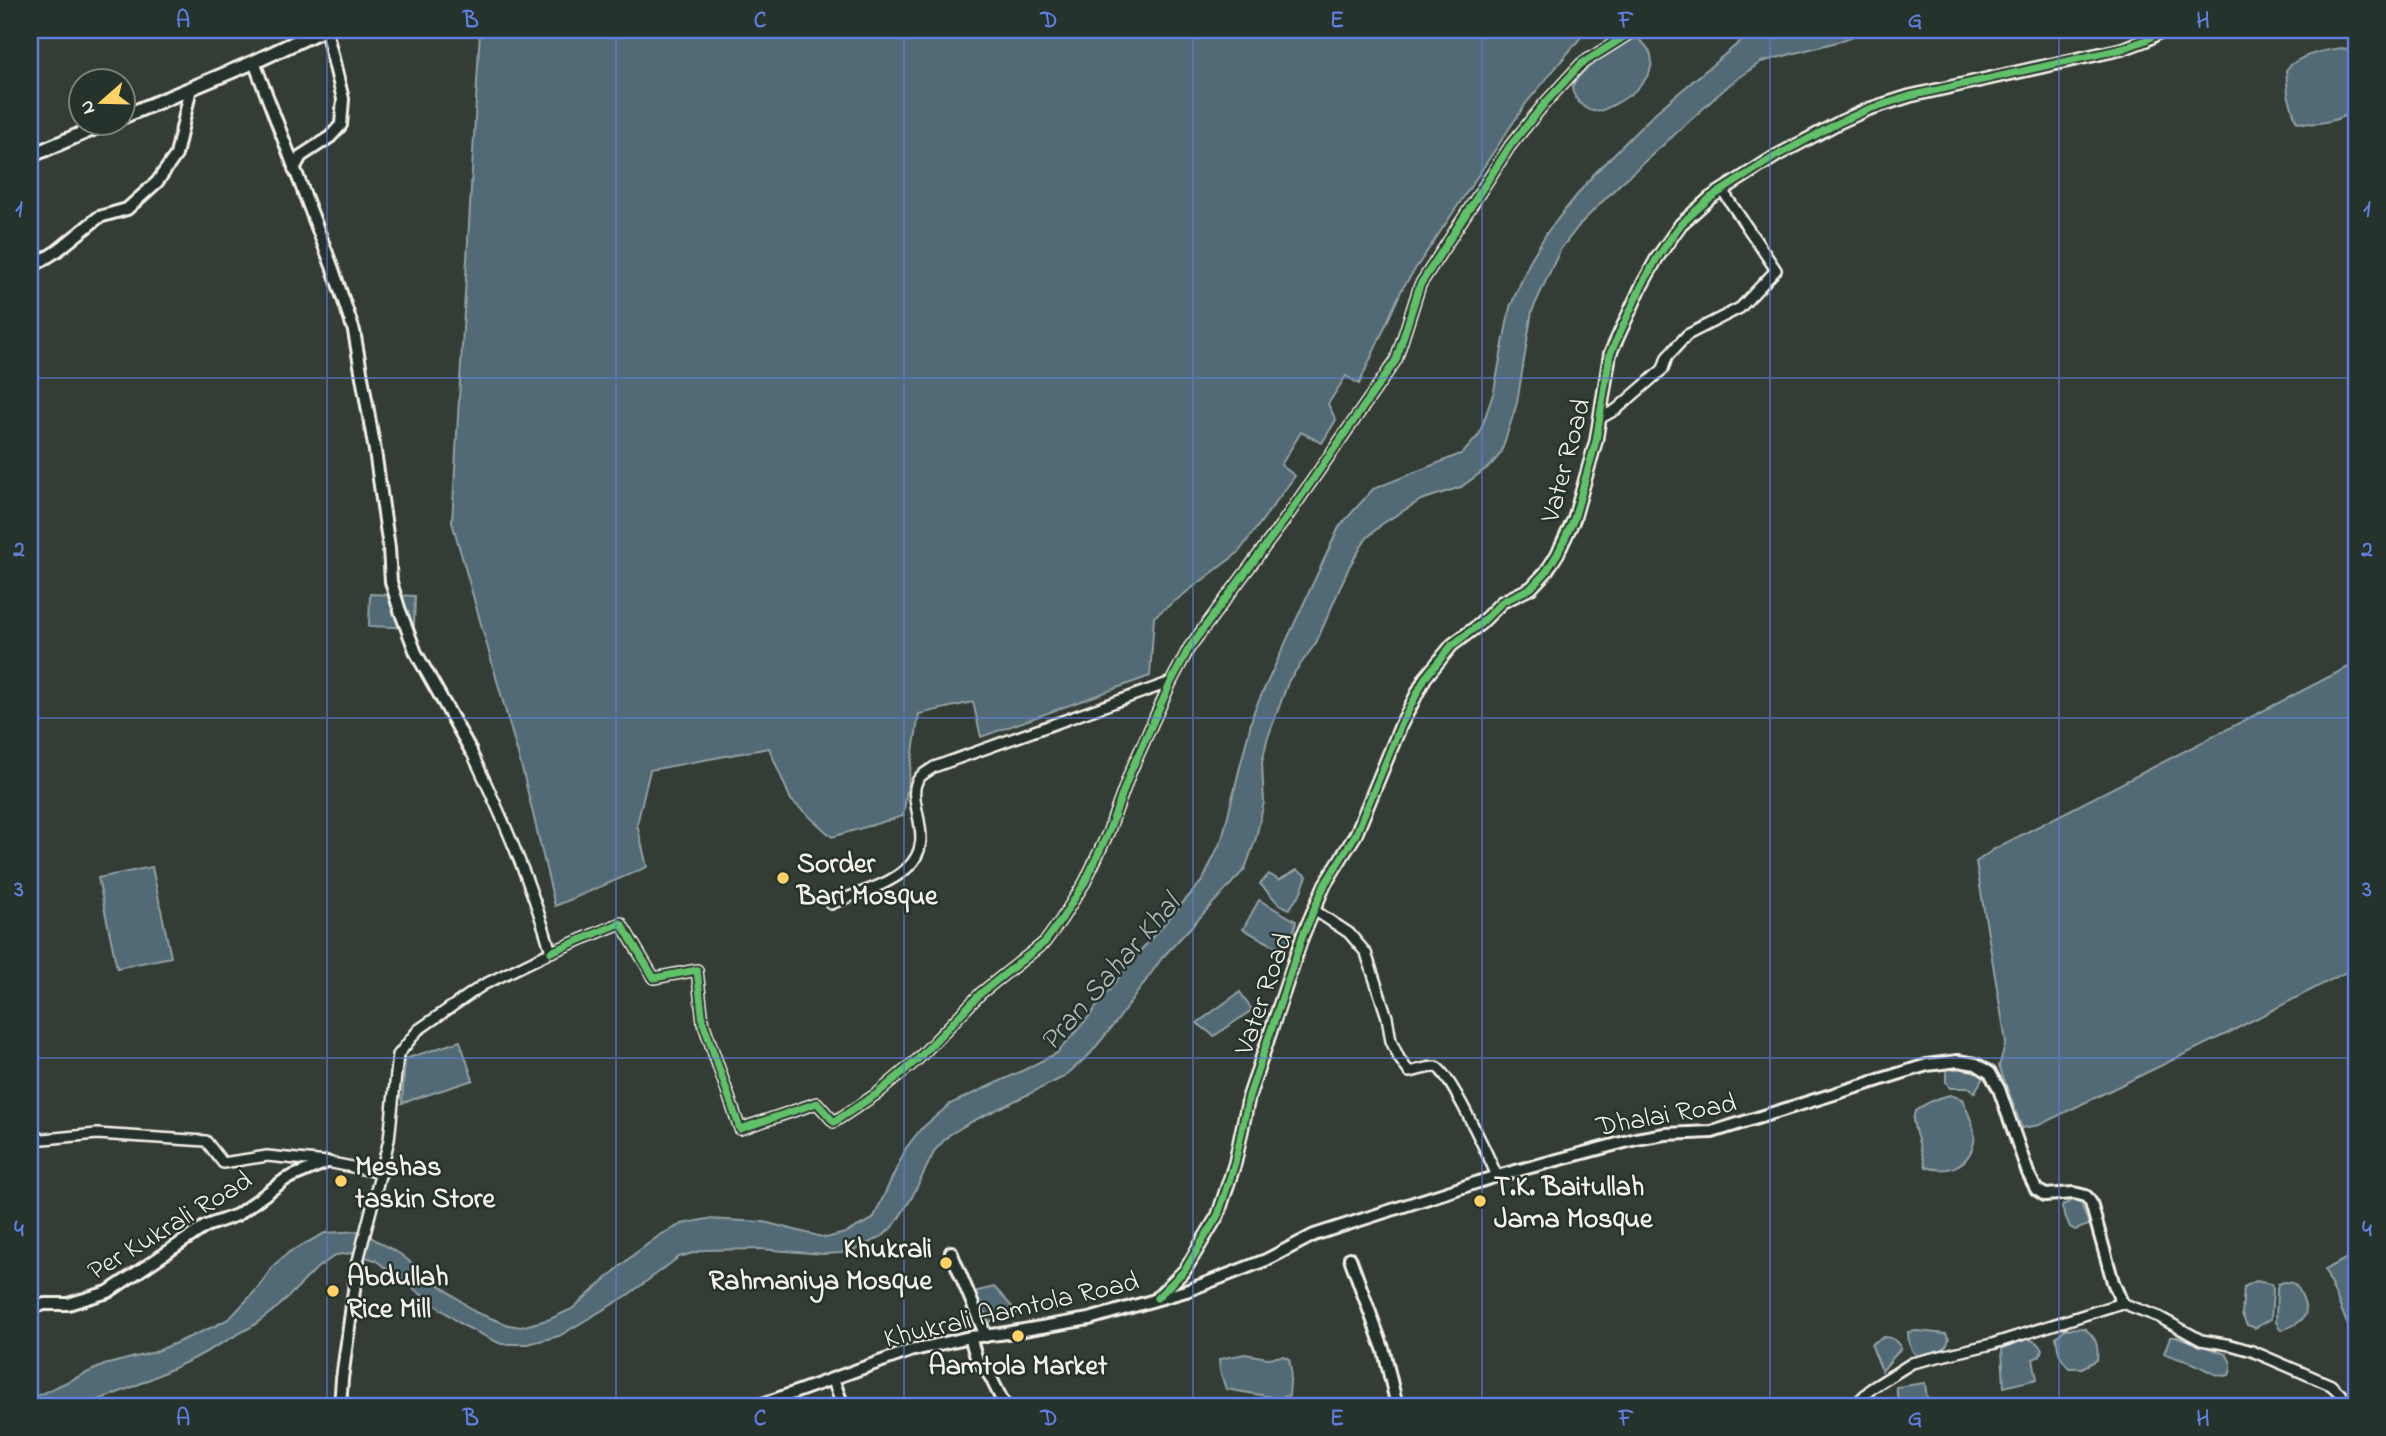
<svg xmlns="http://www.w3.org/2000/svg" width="2386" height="1436" font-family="'Indie Flower',sans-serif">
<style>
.water{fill:#516a75;stroke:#92a0a3;stroke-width:2}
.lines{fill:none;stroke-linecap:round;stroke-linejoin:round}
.minor-casing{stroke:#f4f1e8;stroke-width:14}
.tertiary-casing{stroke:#f4f1e8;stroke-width:16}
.secondary-casing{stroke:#f4f1e8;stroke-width:18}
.minor{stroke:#26332d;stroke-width:9}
.tertiary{stroke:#26332d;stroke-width:10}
.secondary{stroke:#26332d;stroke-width:12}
.cycleway-casing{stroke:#26332d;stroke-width:11}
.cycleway{stroke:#61c268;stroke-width:7}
.grid{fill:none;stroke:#5e7fdd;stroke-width:2;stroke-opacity:0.55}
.poi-dot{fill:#ffd166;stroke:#26332d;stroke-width:2.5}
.labels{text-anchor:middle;stroke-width:5;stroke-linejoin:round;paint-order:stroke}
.street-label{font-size:28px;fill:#f4f1e8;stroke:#26332d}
.poi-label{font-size:28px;font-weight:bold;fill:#f4f1e8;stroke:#26332d;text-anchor:start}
.water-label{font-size:30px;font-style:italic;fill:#b3bbba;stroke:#26332d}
.neatline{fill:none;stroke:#5e7fdd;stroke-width:2.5}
.grid-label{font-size:23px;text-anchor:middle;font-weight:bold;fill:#5e7fdd}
</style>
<rect width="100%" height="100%" fill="#343c36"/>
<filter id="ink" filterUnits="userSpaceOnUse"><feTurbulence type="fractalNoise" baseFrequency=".0143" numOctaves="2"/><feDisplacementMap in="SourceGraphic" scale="14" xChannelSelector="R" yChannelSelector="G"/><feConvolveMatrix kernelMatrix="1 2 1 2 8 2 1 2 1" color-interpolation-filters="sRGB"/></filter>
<g filter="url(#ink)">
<g class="water">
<path d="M480,30h1107l-60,72 -125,187 -43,95 -13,-8 -18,28 8,16 -14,23 -21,-11 -20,33 14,11 -57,77 -84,64 -4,59 -169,61 -8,-35 -54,12 -16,102 -71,21 -41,-37 -22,-52 -119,22 -13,54 10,43 -92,39 -32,-134 -71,-250z"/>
<path d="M1776,30h91l-26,11 -80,21 -32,23 -110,100 -38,38 -21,27 -28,61 -15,92 -16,50 -10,12 -30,22 -40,13 -39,24 -16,15 -17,28 -33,76 -27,37 -22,60 -5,23 2,39 -8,36 -11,31 -83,89 -45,63 -27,33 -26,23 -93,45 -22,13 -14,15 -24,49 -16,25 -11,11 -26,14 -17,4 -18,1 -63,-5 -56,1 -25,7 -51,38 -69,41 -31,8h-27l-39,-19 -87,-65 -22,-7 -17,2 -19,13 -38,38 -26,20 -58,32 -60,28 -52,20h-53v-7l74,-34 51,-13 60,-26 15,-8 27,-29 17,-24 15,-13 36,-19 35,-2 40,23 75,58 34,13 12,2 29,-8 22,-10 61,-54 27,-20 22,-11 25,-5 57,3 62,16 19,-5 28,-14 33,-71 14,-18 30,-26 70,-32 37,-19 30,-34 47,-61 69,-78 19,-41 32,-128 85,-184 34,-38 90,-36 16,-18 15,-44 16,-84 21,-48 17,-28 45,-56 63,-63 85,-71z"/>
<path d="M1637,38c34,24 2,54 -24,67 -4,2 -10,6 -15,6 -13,2 -25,-13 -26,-24 8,-18 46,-44 65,-49z"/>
<path d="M2342,48l5,2 9,20v37c-12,14 -43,20 -60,14l-8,-27 -2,-24c12,-15 38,-20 56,-22z"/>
<path d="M370,594l45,2 -1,32 -45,-2z"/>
<path d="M2356,663v304l-128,66 -189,92 -17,3 -23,-62 7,-24 -30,-180 18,-13z"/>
<path d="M152,867l19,90 -54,11 -19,-90z"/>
<path d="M1297,870l10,6 -7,18 -11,15 -10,-5 -19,-20 9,-10 10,6z"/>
<path d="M1259,900l37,21c-2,14 -5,23 -20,26l-33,-18z"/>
<path d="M1240,992l12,18 -38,26 -17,-13z"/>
<path d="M460,1041l13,39 -71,23 3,-44z"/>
<path d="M1958,1065c10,2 21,2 25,13l-9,15 -4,-5h-20l-4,-6v-13z"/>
<path d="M1950,1095l12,4c5,12 15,30 12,43 -5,24 -26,32 -48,25l-11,-37 -2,-10 2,-9c12,-9 21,-13 35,-16z"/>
<path d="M2073,1200l7,1 9,24 -14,5 -5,-3 -8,-19 1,-3z"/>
<path d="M2356,1253v92l-31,-75z"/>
<path d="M2256,1281l15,3 2,5 -2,30 -16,9 -8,-3 -5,-10 2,-28z"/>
<path d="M2284,1282c5,0 6,-1 10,2 6,4 14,24 11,31 -4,8 -16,13 -24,15l-5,-8 1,-33 1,-5z"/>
<path d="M994,1287l24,26 -30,9 -14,-30z"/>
<path d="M2084,1328c12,9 15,17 13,32l-15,8h-13c-10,-10 -11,-18 -13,-31l9,-8z"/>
<path d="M1918,1331l28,3 3,5c-4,15 -17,15 -31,18 -8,-6 -10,-15 -10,-25z"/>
<path d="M1884,1337c9,0 13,4 17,11l-19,23 -11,-27z"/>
<path d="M2170,1337h8l48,17c5,7 7,13 3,21 -13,4 -25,-8 -37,-12 -9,-4 -19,-5 -28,-10z"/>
<path d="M2026,1338l10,4 6,7 -2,7 -7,3 4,20 -33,8 -2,-38z"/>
<path d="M1245,1354l23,4 15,-2 6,3 2,10 -2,27 -11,2 -52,-9 -6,-18 -1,-12z"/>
<path d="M1925,1383l3,23h-29l-3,-19z"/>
</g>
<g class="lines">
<g class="minor-casing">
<g id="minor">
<path d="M1599,419l18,-10 46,-40 4,-12 20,-22 53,-27 36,-38 -54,-80"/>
<path d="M831,904c25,-11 55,-17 75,-35 35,-30 -5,-70 14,-92 4,-4 10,-7 14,-10l237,-85"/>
<path d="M1314,910l35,23 17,20 21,64 4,24 8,17 10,14c8,-1 19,-6 27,-5 13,4 54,93 61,109"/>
<path d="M551,952l70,-29 33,55 43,-8 6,52 37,107 77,-26 17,19 44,-29 39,-33 64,-67 64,-51 16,-22 24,-38 23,-49 22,-60 41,-91 18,-34 95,-127 112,-161 24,-75 90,-139 35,-43 36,-39 54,-34"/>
<path d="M30,1135l14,4 53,-5 109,7 17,22 44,-7 60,6 55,11"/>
<path d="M358,1261l31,-121 9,-85 20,-25 65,-45 68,-33c-20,-70 -49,-136 -80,-201"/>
<path d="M1854,1406l18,-18 40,-25 80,-19 130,-41 37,14 42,23 30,5 21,6 79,34 22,21"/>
</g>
</g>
<g class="tertiary-casing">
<g id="tertiary">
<path d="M254,62l79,207 21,62 21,120 14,97 2,34 8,26 17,45 55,98"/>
<path d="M294,169l7,-13 29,-19 11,-12 2,-26 -16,-65"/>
<path d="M30,268l27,-17 42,-34 28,-8 30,-27 19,-27 15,-67"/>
<path d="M951,1252l35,84"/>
<path d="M1350,1258l34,93 13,55"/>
<path d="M1157,1298l28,-28 33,-55 17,-52 14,-67 54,-161 22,-51 31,-50 45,-109 24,-47 27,-33 28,-21 22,-22 29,-14 15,-16 12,-19 16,-34 22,-78 14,-87 31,-67 16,-29 24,-34 29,-26 66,-42 64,-34 29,-13 41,-13 212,-47 24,-9 17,-10"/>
<path d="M30,1308l15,-4h23l40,-12 98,-66 31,-11 49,-36 41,-17"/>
<path d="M970,1337l7,23 13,16 15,30"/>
<path d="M833,1379l10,27"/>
<path d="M340,1406l2,-27 16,-118"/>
<path d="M757,1406l153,-55 60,-14 30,-3 89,-15 97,-28 80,-31 48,-25 183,-59 139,-37 29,-5 47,-2 215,-67 31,-4 18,3 14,9 9,16 29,84 8,16 9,6 29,-2 12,3 5,7 22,79 9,21"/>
</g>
</g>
<g class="secondary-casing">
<g id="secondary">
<path d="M122,117l132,-55 68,-32"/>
<path d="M30,156l79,-34"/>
</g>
</g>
<use href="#minor" class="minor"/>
<use href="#tertiary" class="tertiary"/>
<use href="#secondary" class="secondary"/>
<g class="cycleway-casing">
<g id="cycleway">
<path d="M551,952l70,-29 33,55 43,-8 6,52 37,107 77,-26 17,19 44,-29 39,-33 64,-67 64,-51 16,-22 24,-38 23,-49 22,-60 41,-91 18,-34 95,-127 112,-161 24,-75 90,-139 35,-43 36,-39 54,-34"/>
<path d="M1157,1298l28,-28 33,-55 17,-52 14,-67 54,-161 22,-51 31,-50 45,-109 24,-47 27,-33 28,-21 22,-22 29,-14 15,-16 12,-19 16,-34 22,-78 14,-87 31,-67 16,-29 24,-34 29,-26 66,-42 64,-34 29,-13 41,-13 212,-47 24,-9 17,-10"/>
</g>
</g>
<use href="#cycleway" class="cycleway"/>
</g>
</g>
<path class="grid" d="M327,30v1376M616,30v1376M904,30v1376M1193,30v1376M1482,30v1376M1770,30v1376M2059,30v1376M30,378h2326M30,718h2326M30,1058h2326"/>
<g class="poi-dot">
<circle cx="783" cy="878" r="7"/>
<circle cx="341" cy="1181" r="7"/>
<circle cx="1480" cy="1201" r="7"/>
<circle cx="946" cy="1263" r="7"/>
<circle cx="333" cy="1291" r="7"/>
<circle cx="1018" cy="1336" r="7"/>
</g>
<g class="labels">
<g class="street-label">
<text transform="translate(1564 460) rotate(-75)" y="10">Vater Road</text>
<text transform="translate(1262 993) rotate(-71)" y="10">Vater Road</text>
<text transform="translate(1666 1113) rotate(-10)" y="10">Dhalai Road</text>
<text transform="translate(169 1224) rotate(-31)" y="10">Per Kukrali Road</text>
<text transform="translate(1011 1308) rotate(-13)" y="10">Khukrali Aamtola Road</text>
</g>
<g class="poi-label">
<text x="797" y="872">Sorder<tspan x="797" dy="32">Bari Mosque</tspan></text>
<text x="355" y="1175">Meshas<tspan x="355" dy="32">taskin Store</tspan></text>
<text x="1494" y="1195">T.K. Baitullah<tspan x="1494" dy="32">Jama Mosque</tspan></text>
<text x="932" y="1257" text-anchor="end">Khukrali<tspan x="932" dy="32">Rahmaniya Mosque</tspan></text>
<text x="347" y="1285">Abdullah<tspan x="347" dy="32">Rice Mill</tspan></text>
<text x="1018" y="1374" text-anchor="middle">Aamtola Market</text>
</g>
<g class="water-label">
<text transform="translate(1109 972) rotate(-49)" y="10">Pran Sahar Khal</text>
</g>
</g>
<rect width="2386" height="1436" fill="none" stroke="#26332d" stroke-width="77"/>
<g transform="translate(102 102) rotate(250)"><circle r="33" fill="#26332d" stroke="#787f78" stroke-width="2"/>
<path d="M0-5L12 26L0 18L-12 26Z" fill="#ffd166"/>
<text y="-10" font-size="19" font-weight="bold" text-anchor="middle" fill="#f4f1e8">N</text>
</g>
<rect x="38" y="38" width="2310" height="1360" class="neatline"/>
<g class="grid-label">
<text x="183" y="27">A</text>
<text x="471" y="27">B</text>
<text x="760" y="27">C</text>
<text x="1049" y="27">D</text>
<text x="1337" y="27">E</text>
<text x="1626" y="27">F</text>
<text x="1915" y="27">G</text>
<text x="2203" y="27">H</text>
<text x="19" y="216">1</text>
<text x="2367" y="216">1</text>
<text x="19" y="556">2</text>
<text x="2367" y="556">2</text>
<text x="19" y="896">3</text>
<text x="2367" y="896">3</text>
<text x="19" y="1236">4</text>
<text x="2367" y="1236">4</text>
<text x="183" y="1425">A</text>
<text x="471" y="1425">B</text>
<text x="760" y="1425">C</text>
<text x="1049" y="1425">D</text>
<text x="1337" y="1425">E</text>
<text x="1626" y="1425">F</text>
<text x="1915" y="1425">G</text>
<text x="2203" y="1425">H</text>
</g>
</svg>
